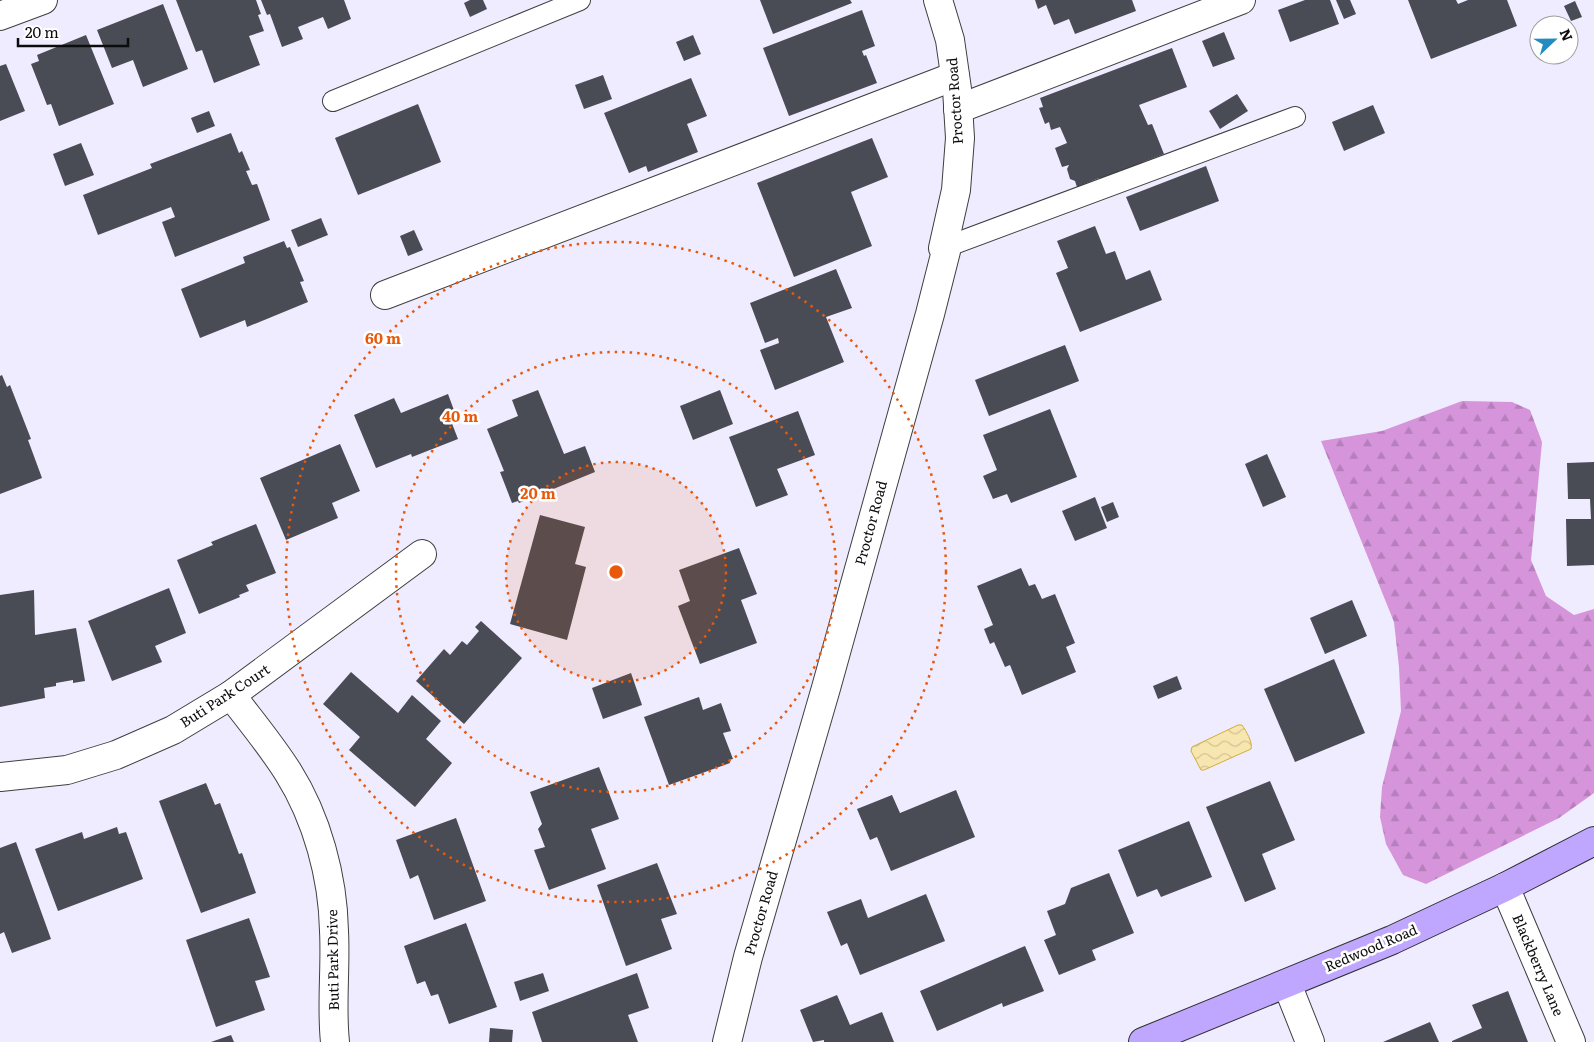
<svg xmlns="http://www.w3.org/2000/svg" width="1594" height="1042" font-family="Literata,serif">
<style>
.forest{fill:url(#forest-firs)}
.water{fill:url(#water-waves);stroke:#d0ae35}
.building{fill:#494b55}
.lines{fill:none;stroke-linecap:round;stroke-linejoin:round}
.service-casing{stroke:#3f3f3f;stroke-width:22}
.minor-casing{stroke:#3f3f3f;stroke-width:30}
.secondary-casing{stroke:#2e2e2e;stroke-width:30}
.service{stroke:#fff;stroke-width:20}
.minor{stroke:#fff;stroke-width:28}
.secondary{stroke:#bfa7ff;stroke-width:28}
.ring{fill:none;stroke:#e8590c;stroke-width:2.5;stroke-dasharray:2.5 5}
.labels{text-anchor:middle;stroke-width:5;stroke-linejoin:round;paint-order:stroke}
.street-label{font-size:14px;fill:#0c0c0c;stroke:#fff}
.centre{fill:#e8590c;stroke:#fff;stroke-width:2.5}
.ring-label{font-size:15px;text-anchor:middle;font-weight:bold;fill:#e8590c;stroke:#fff;stroke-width:5;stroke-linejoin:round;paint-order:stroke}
</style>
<defs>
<pattern id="forest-firs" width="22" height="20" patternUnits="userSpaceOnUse" patternTransform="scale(1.25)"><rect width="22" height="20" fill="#d694db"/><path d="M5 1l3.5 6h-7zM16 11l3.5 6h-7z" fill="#b67ebb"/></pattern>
<pattern id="water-waves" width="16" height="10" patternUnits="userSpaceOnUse" patternTransform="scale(1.25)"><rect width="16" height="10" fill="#f7e6af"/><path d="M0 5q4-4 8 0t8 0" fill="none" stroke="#d3c495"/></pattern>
</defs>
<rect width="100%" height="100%" fill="#efecff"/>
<path class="forest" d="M1462,401l50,1 18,8 12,32 -11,118 15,36 28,19 20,-6v184l-35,25 -133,66 -23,-9 -17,-31 -6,-27 2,-30 19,-76 -2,-44 -5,-45 -73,-181 61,-10z"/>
<path class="water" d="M1238,725h4c4,6 11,17 9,24l-47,21h-3l-10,-19 1,-4z"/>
<g class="building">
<path d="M176,0h80l5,14 -3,1 6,16 -15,5 11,29 -46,18 -12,-33 -6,2z"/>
<path d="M261,0h83l7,19 -23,10 -5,-12 -25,10 5,12 -21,8 -12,-33 -3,1z"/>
<path d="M470,0h13l4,9 -17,8 -6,-14z"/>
<path d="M760,0h90l2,3 -79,31z"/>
<path d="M1035,0h97l4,11 -61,23 -6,-15 -15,6 -8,-20 -8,4z"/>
<path d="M1305,0h25l9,24 -49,18 -12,-32z"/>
<path d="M1336,0h14l6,14 -12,5z"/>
<path d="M1408,0h48l2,4 10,-4h39l10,26 -86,33z"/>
<path d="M1575,1l7,16 -11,4 -7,-15z"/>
<path d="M163,4l25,65 -45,18 -10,-27 -21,8 -15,-38z"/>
<path d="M862,10l13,36 -13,5 2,5 2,-1 11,28 -88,33 -26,-68z"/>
<path d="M1224,32l11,27 -22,8 -11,-26z"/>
<path d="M86,35l28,69 -55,22 -8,-22 -4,1 -16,-41 8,-3 -2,-6z"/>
<path d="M693,35l8,19 -17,7 -8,-19z"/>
<path d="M1172,48l15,39 -48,18 9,20 4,-1 12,30 -21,8 -1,3 -12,5 -3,-1 -8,2 -1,4 -14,6 -5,-3 -22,9 -2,-6 -5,-2 -3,-10 2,-4 -7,2 -7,-19 12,-5 -7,-16 -9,3 -2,-8 -4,2 -6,-16 4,-1 -3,-9z"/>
<path d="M6,64l19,47 -25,10v-55z"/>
<path d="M603,75l9,24 -28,10 -9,-24z"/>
<path d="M691,78l16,38 -20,8 11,28 -50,20 -2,-6 -17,7 -25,-60z"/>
<path d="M1237,94l11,17 -28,18 -11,-18z"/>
<path d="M418,104l23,58 -83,33 -23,-57z"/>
<path d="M1373,105l12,28 -41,18 -12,-29z"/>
<path d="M209,111l6,15 -18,7 -6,-15z"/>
<path d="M231,133l8,20 3,-2 8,19 -4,1 6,14 5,-1 13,36 -95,37 -13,-35 13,-5 -4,-10 -73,28 -15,-40 69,-27 -2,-4z"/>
<path d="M872,138l16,39 -37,15 21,54 -78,31 -37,-94z"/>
<path d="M81,143l13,32 -29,11 -12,-32z"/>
<path d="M1206,166l13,35 -79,30 -14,-34z"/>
<path d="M321,218l7,17 -30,12 -7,-17z"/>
<path d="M1095,226l11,28 9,-3 11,29 24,-10 12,30 -82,32 -24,-59 12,-5 -11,-27z"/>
<path d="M414,230l9,20 -15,6 -8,-20z"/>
<path d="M284,241l3,7 3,-1 14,34 -4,1 8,20 -61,25 -2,-7 -45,18 -19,-49 64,-26 -2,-6z"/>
<path d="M836,269l16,39 -26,9 18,45 -69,28 -15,-40 19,-7 -1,-5 -13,5 -15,-40z"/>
<path d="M1065,345l14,36 -90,35 -14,-36z"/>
<path d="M2,375l5,12 3,-2 21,54 -3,1 14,38 -42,16v-118z"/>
<path d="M538,390l26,64 21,-8 10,26 -76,31 -1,-2 -6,2 -12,-31 4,-1 -17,-42 31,-13 -6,-16z"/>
<path d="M720,390l13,34 -40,16 -13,-34z"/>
<path d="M448,394l7,19 -6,3 9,23 -46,18 -1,-3 -35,14 -22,-53 40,-17 7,15z"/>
<path d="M1050,409l27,68 -66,26 -4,-9 -14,5 -10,-23 14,-6 -14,-35z"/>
<path d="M798,411l17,44 -38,14 11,26 -32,12 -27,-70z"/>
<path d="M340,444l20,47 -28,12 6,15 -52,22 -26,-62z"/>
<path d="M1267,454l19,43 -23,10 -18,-43z"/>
<path d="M1594,462v103l-27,1 -1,-47h25l-1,-20h-22l-1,-36z"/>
<path d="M1095,497l12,31 -32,13 -13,-30z"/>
<path d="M1113,502l6,15 -12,5 -6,-15z"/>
<path d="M540,515l45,12 -10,37 11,3 -19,73 -57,-16z"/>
<path d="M256,524l20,49 -30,12 3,6 -10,4 1,2 -41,17 -22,-54 36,-15 -2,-3z"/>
<path d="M739,548l18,46 -16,6 16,43 -57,21 -22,-58 12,-5 -11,-31z"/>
<path d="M1021,568l8,18 6,-2 7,15 13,-5 20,49 -9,4 10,25 -54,23 -12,-30 -5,2 -11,-25 -4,2 -6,-15 9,-4 -16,-39z"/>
<path d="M169,588l17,45 -31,13 7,16 -50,19 -24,-60z"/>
<path d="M34,590l1,45 41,-7 9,53 -12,2v-3l-17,3v3l-12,2 1,10 -45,9v-112z"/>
<path d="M1352,600l15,36 -42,18 -15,-36z"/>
<path d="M481,621l41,37 -58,66 -48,-43 28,-32 6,6 12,-14 5,4 12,-14 -4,-4z"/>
<path d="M1334,659l31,74 -70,29 -31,-73z"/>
<path d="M351,672l47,41 14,-18 29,26 -15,18 26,24 -37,44 -66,-57 11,-13 -37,-33z"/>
<path d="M631,673l11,32 -39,14 -11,-31z"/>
<path d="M1177,676l5,13 -24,10 -5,-13z"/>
<path d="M699,697l4,13 18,-7 10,28 -8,2 10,26 -4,1 1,3 -61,22 -25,-68z"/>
<path d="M599,767l20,52 -28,10 15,40 -57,21 -15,-40 11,-3 -7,-18 4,-5 -12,-32z"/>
<path d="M1270,781l25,59 -33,14 14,35 -31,13 -39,-95z"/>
<path d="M206,783l9,22 5,-2 19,51 3,-1 14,40 -55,20 -42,-112z"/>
<path d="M956,790l19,47 -84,34 -14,-34 -7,3 -13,-31 35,-14 8,18z"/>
<path d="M456,818l30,83 -52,19 -16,-45 -8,4 -14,-39z"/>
<path d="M1189,821l23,56 -51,20 -4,-8 -20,8 -19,-47z"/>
<path d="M117,827l2,7 7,-2 17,47 -85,32 -23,-62 47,-17 2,7z"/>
<path d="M16,842l35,97 -39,14 -8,-21 -4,2v-86z"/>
<path d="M657,863l20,51 -16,5 11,30 -46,17 -29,-81z"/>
<path d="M1109,873l25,60 -42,17 4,10 -37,15 -15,-35 12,-5 -9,-24 18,-7 6,-16z"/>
<path d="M926,894l19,47 -85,34 -13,-32 -6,3 -14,-34 34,-13 7,19z"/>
<path d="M249,918l21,59 -15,4 10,29 -49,17 -30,-87z"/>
<path d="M466,923l31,84 -48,17 -11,-30 -7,2 -6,-15 -8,3 -13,-38z"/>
<path d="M1025,946l19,45 -41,16 -1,-4 -65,28 -17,-40z"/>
<path d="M543,973l6,18 -29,10 -6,-19z"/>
<path d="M637,973l12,35 -21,7 10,27h-96l-10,-30z"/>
<path d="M1508,991l20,51h-76v-1l30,-13 -10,-23z"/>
<path d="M837,995l13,30 32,-13 12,30h-70v-2l-11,2 -13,-32z"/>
<path d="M1430,1022l9,20h-56z"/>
<path d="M490,1028l23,2 -1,12h-23z"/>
<path d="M231,1035l3,7h-23z"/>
</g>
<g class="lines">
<g class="service-casing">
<g id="service">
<path d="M333,101l247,-101"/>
<path d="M943,248l352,-131"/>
</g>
</g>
<g class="minor-casing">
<g id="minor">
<path d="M0,16l43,-16"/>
<path d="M958,109l283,-109"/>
<path d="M385,295l570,-219"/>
<path d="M231,695c19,25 40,50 57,77 29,46 45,105 46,159 2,37 -3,74 1,111"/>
<path d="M0,777l67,-7 49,-15 57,-25 58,-35 191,-141"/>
<path d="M1505,887l66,155"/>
<path d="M1287,984l23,58"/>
<path d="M727,1042l21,-85 78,-269 104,-374 16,-63 -3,-3 13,-58 4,-52 -3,-49 -7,-49 -12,-40"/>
</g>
</g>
<g class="secondary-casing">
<path id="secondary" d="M1143,1042l249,-102 113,-53 89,-46"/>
</g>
<use href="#service" class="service"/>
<use href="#minor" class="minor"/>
<use href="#secondary" class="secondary"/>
</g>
<circle cx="616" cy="572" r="110" fill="#e8590c" fill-opacity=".12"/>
<g class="ring">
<circle cx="616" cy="572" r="110"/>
<circle cx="616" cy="572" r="220"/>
<circle cx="616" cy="572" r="330"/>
</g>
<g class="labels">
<g class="street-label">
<text transform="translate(955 101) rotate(-94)" y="5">Proctor Road</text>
<text transform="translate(871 523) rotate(-75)" y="5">Proctor Road</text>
<text transform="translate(225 696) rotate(-33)" y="5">Buti Park Court</text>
<text transform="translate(761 913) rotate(-74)" y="5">Proctor Road</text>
<text transform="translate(1371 948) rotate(-23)" y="5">Redwood Road</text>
<text transform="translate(333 960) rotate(-91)" y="5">Buti Park Drive</text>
<text transform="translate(1538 965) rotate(67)" y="5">Blackberry Lane</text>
</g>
</g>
<circle cx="616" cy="572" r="8" class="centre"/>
<g class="ring-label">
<text x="383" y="344">60 m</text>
<text x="460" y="422">40 m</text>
<text x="538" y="499">20 m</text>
</g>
<g transform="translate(1554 40) rotate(68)"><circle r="24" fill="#ffffff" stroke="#9e9e9e"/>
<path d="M0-4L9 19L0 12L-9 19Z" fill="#228bbf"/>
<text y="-8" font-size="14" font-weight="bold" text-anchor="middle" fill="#0c0c0c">N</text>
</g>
<path d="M18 38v8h110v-8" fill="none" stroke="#0c0c0c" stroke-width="2.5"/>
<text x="25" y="38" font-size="15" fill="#0c0c0c" stroke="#ffffff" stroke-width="4" paint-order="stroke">20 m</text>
</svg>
